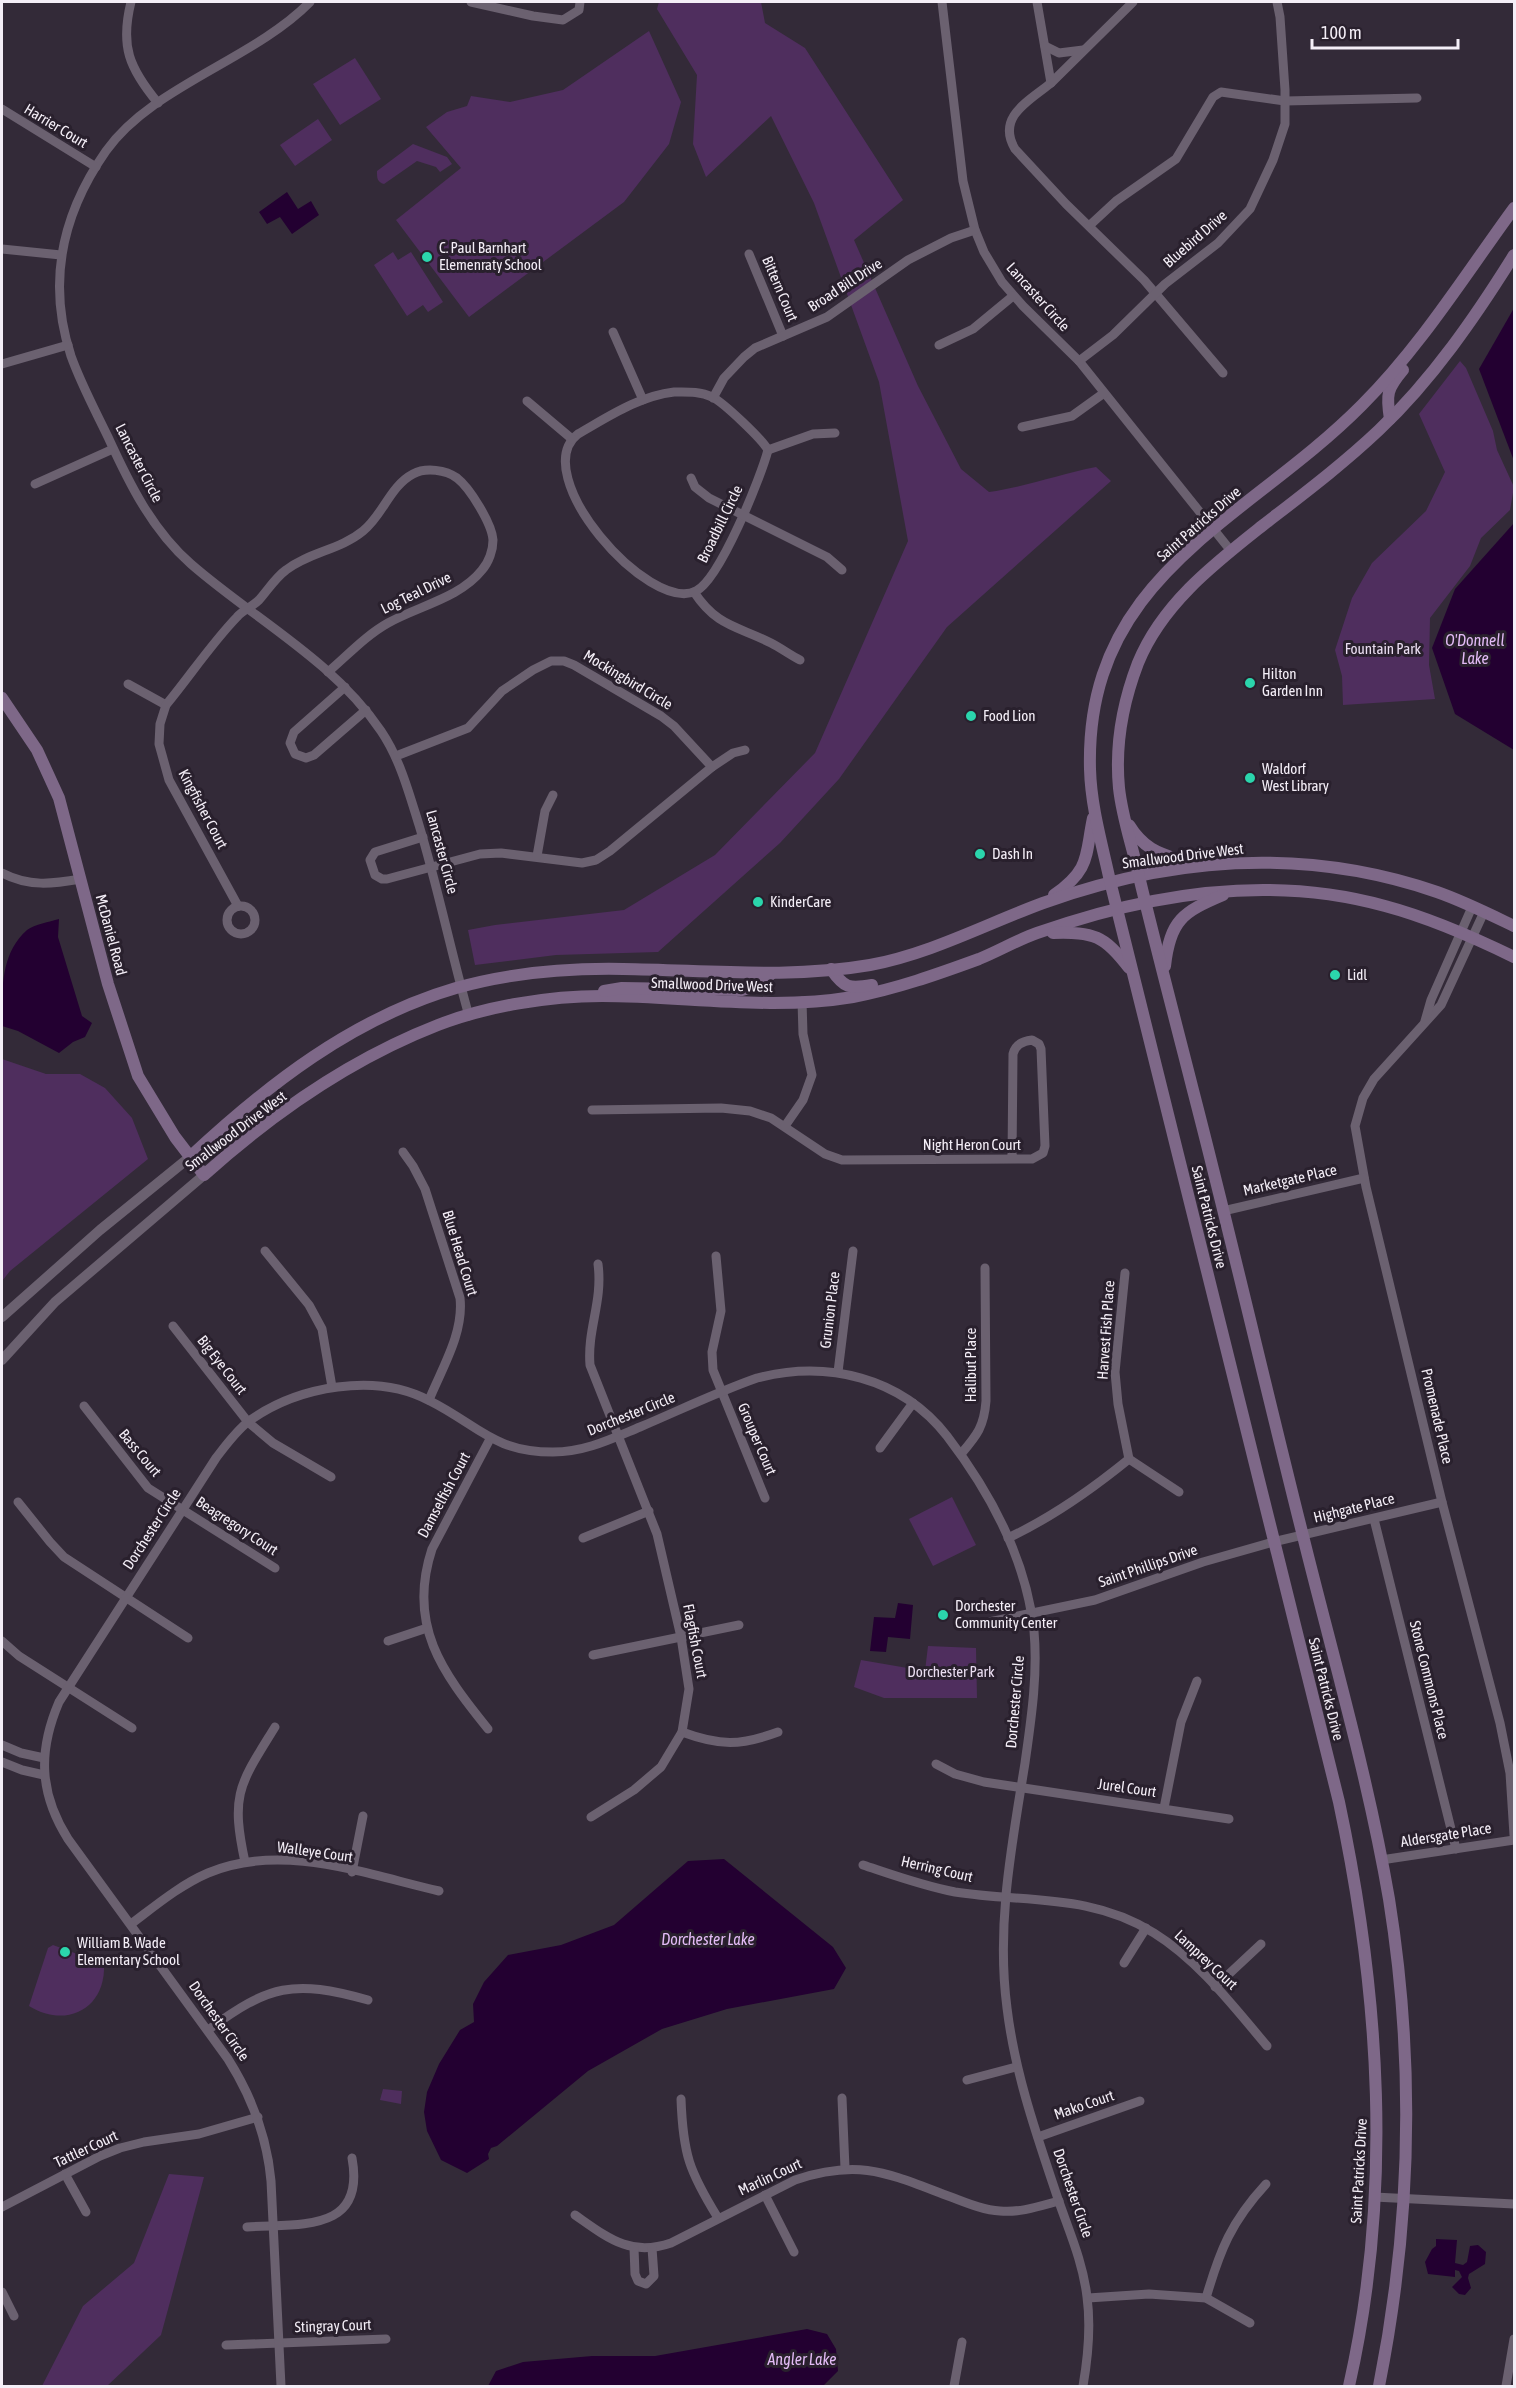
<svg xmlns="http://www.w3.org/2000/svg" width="1516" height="2388" font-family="'Asap Condensed',sans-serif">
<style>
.green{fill:#4f2e5e}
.water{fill:#230031}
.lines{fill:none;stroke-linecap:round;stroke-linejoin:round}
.minor{stroke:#6b6170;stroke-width:9}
.tertiary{stroke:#6b6170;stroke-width:10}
.secondary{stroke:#7e6888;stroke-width:12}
.poi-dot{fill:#2bd5ac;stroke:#29202d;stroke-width:2}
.labels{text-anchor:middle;stroke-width:6;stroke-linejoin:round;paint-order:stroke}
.street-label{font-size:15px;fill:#f4eef7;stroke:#29202d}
.poi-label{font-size:15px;fill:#f4eef7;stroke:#29202d;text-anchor:start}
.park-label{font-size:15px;fill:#ebdef2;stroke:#29202d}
.water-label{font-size:16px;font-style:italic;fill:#e3bbf6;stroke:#29202d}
</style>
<rect width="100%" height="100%" fill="#332a38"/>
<g class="green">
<path d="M659,2h102l4,21 40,25 98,152 -49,40 64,146 43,83 28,23c36,-5 71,-18 107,-25l15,14 -164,146 -108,152 -59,64 -122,109 -102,3 -81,10 -7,-35 27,-5 129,-15 91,-55 100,-102 93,-212 -29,-159 -65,-179 -43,-87 -65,61 -13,-33 4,-69 -40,-66z"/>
<path d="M649,31l32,71 -12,42 -45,58 -155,115 -73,-97 65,-52 -35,-41 21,-15 20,-6 4,-10 39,6 53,-12z"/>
<path d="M355,58l26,41 -41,26 -27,-41z"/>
<path d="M318,119l14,21 -37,26 -15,-21z"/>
<path d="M413,144l34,13 5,7 -12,8 -4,-5 -19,-6 -33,23c-7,-2 -7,-6 -7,-13z"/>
<path d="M393,252l5,8 13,-8 32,50 -15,10 -5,-7 -16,11 -33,-51z"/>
<path d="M1460,361l6,7 27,63 4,19 17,37 -4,23 -29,28 -11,28 -40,52 -1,47 6,34 -92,6 -1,-29 -7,-26 17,-52 20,-35 54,-52 19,-39 -26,-58z"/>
<path d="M2,1059l44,15h34l25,14 27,30 16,41 -138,112 -8,10z"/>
<path d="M952,1497l24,48 -43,21 -24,-47z"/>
<path d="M928,1646l48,2 1,50h-93l-30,-11 7,-27 64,11z"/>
<path d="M53,1945l51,19c2,45 -38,65 -75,42l19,-58z"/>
<path d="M383,2089l19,2 -1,13 -21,-4z"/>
<path d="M169,2174l35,3 -43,158 -54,51h-65l41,-80 51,-43z"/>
</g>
<g class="water">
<path d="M287,192l11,17 13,-8 8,14 -27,19 -12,-17 -13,7 -8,-12z"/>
<path d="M1514,308v153l-35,-92z"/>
<path d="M1514,523v227l-59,-36 -23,-66 23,-59z"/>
<path d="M59,919l-1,18 24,79 10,7 -7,14 -12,5 -14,11 -41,-22 -16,-5c0,-36 -2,-72 25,-96 8,-6 22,-8 32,-11z"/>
<path d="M898,1603l15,2 -3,34 -22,-2 -2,15 -16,-1 4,-34 21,1z"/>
<path d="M724,1859l109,88 13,21 -12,21 -107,20 -65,20 -74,42 -91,75 -6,2 -3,6 1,5 -22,14 -26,-13 -14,-29 -3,-19 3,-20 12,-28 21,-34 14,-8 -1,-18 11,-22 24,-27 53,-10 53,-20 74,-64z"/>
<path d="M1436,2239l21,1 -2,23 8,2 4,-3 3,-16 8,-1 8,7 -1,12 -16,10 -1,4 3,10 -6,7 -6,-1 -7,-7 10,-10 -3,-6 -4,-1v7l-27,-3 -3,-12 7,-13 4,-3z"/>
<path d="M807,2329l20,5 9,15 2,22 -15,15h-335l8,-15 27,-9 69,-6h63z"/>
</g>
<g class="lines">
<g class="minor">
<path d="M131,2c-11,44 -2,66 27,101"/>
<path d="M310,2c-57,58 -158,84 -204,149 -44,63 -59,132 -35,205 10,28 24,54 37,81 21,46 44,93 83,127 63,55 142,96 190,167 19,28 28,62 38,94 19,63 32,127 50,191"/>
<path d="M471,2l62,14 30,4 16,-10 1,-8"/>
<path d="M942,2l21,179 12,49 9,22 18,30 21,24 56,55 152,190"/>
<path d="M1037,2l14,81c-22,18 -55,34 -36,66l51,55 78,76 79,93"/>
<path d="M1045,46l14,7 24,-3"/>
<path d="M1051,83l82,-81"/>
<path d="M2,109l94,58"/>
<path d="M1089,226l27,-25 60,-42 37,-62 8,-5 64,9 132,-3"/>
<path d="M2,249l59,6"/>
<path d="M749,254l34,82"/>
<path d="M613,332l30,68"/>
<path d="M939,345l34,-16 40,-33"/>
<path d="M1079,361l34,-26 52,-51 53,-41 32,-34 23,-49 12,-36v-34l-5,-73 -3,-15"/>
<path d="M2,364l66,-19"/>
<path d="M674,392c12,0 26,-1 38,5 11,5 50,42 56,53 -7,27 -48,129 -72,141 -47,23 -170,-117 -118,-157 30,-17 61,-38 96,-42z"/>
<path d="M713,398l11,-20 20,-21 11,-9 72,-31 81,-57 43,-22 24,-8"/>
<path d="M527,401l45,38"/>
<path d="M1022,427l50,-11 32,-23"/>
<path d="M768,450l45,-16 22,-1"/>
<path d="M691,478l4,9 14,11 118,59 15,13"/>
<path d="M35,484l78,-35"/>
<path d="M694,592c23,35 44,34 77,51 10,5 19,12 29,17"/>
<path d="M128,684l38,21"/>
<path d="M345,687l-51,45 -4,11 5,11 11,4 8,-3 52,-45"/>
<path d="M396,756l72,-28 34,-37 31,-21 18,-9h13l10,4 87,51 13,10 38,41 -102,84 -14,9 -14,3 -81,-10 -21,1 -93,25h-5l-7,-4 -5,-15 5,-8 48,-15"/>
<path d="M712,767l21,-14 12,-3"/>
<path d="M537,856l8,-45 8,-16"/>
<path d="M2,873c27,14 50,11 79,6"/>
<path d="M238,906l-69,-126 -10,-36 1,-20 6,-19c24,-29 45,-61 71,-88 6,-7 15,-10 22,-17 9,-10 16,-22 27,-30 23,-18 54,-20 77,-39 20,-16 27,-45 50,-57 13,-7 33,-4 44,4 13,10 35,46 36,62 0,10 -4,22 -11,30 -22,28 -64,36 -94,53 -23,13 -40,32 -60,49"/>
<circle cx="241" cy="920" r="14"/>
<path d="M1484,912l-43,93 -67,74 -11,19 -8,28 11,61 76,315 58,221 10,50 4,62"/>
<path d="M1425,1021l6,-21 41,-93"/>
<path d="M592,1110l129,-2 29,3 21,7 54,36 17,6 190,-1 11,-6 2,-7 -4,-97 -2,-5 -7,-4c-9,1 -17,5 -19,14l-1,105"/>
<path d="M785,1126l18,-26 9,-25 -9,-41 -1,-33"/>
<path d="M403,1152l10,14 12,23 35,109c4,35 -18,70 -31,102"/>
<path d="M1223,1211l141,-33"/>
<path d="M265,1251l44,54 13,24 10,58"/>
<path d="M716,1256l5,55 -9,41 1,18 52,128"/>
<path d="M173,1326l75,96 25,21 58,34"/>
<path d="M838,1372l15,-121"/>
<path d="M84,1406l64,82 127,80"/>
<path d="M880,1448l33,-45"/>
<path d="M961,1454c16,-19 23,-27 25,-53l-1,-133"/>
<path d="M1129,1459l50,33"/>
<path d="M18,1502l32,40 14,15 124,81"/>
<path d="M1374,1519l82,330"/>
<path d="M583,1538l66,-27"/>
<path d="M1008,1538c45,-21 83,-48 121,-79l-11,-55 -3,-32 10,-99"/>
<path d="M989,1622l106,-22 108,-38 70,-20 169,-40"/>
<path d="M2,1641l17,15 113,72"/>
<path d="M388,1641l39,-13"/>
<path d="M593,1655l146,-30"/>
<path d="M488,1729c-46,-57 -81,-104 -56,-180l58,-110"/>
<path d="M682,1732c38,14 58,14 96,0"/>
<path d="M2,1745l19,8 23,5"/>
<path d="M2,1762l20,8 22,5"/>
<path d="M936,1764l19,10 29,8 245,37"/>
<path d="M1164,1808l17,-86 16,-41"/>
<path d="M591,1817l43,-27 27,-23 21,-35 7,-43 -8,-52 -24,-103 -67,-169c-3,-36 13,-63 8,-101"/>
<path d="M1381,1860l133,-20"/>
<path d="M245,1862c-15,-69 -5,-78 30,-135"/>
<path d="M863,1865c30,10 60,21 92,27 70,11 135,1 199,41 45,28 79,73 113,113"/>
<path d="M352,1872l11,-56"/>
<path d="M131,1924c24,-18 49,-39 77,-51 74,-31 157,1 231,18"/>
<path d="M1124,1963l22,-35"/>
<path d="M1215,1987l46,-43"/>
<path d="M208,2030c61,-45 85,-51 160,-30"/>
<path d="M967,2080l49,-13"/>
<path d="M842,2098l3,70"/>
<path d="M681,2099c2,55 8,72 37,119"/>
<path d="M1038,2137l102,-36"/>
<path d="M65,2174l21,38"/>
<path d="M765,2195l29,57"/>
<path d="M1374,2197l140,7"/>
<path d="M2,2207l98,-51 20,-8 24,-6 55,-8 59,-17"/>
<path d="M575,2215c33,23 55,42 96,28l124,-63c66,-22 94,-6 156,17 16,6 32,13 49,14 20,2 40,-5 59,-10"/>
<path d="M247,2227c51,-4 119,7 105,-69"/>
<path d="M634,2248l1,26 3,7 8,3 8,-8 -2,-28"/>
<path d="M2,2292l12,24"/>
<path d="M1088,2298l61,-4 57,4 44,25"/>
<path d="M1206,2298c14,-48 25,-76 60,-114"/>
<path d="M226,2345l160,-6"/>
<path d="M281,2386l-10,-205c-4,-45 -19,-84 -43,-122l-160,-220c-29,-46 -30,-88 -9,-137l157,-244c10,-13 20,-27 33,-37 49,-35 127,-49 181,-20 48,24 63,51 123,51 32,0 58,-13 87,-25 38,-16 77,-35 117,-49 70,-18 144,-1 190,58 43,56 79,123 87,195 4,44 -3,89 -9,132 -13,81 -29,162 -18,245 8,66 30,128 51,191 11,32 25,63 29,98 4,29 1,60 -4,89"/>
<path d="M954,2386l8,-44"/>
<path d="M1506,2386l8,-47"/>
</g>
<g class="tertiary">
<path d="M2,1317l98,-87 90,-73"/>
<path d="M2,1360l53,-58 149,-127"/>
</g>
<g class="secondary">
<path d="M1390,419c-4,-25 -3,-30 13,-49"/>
<path d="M2,698l35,52 22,48 49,186 30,92 37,61 29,38c68,-61 149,-117 234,-150 49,-19 112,-29 164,-29 83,0 168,15 251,1 43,-8 85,-23 126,-38 20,-8 38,-19 58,-26 110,-39 233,-59 348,-27 45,12 88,31 129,51"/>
<path d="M1129,825c18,29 36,29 65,40"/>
<path d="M1054,895c37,-26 31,-39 39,-77"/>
<path d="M1053,933c41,-1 51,2 76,35"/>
<path d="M1165,966c5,-46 18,-54 58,-71"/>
<path d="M831,969c13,19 18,20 41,16"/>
<path d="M604,991l18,-3 120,2 15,-4 14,-12"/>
<path d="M190,1157c77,-72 163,-139 266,-169 53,-15 112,-20 167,-19 83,1 166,10 247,-4 60,-11 116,-41 173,-62 129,-46 263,-56 394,-11 26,9 52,22 77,34"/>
<path d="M1349,2386c44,-194 31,-391 -10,-584l-229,-921c-8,-37 -19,-74 -20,-112 -5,-195 156,-247 272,-364 59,-59 103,-130 152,-197"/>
<path d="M1379,2386c32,-160 36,-325 10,-487 -21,-122 -56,-242 -86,-363 -37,-147 -71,-295 -109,-442 -19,-75 -39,-150 -57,-226 -6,-26 -15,-52 -18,-80 -4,-42 4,-86 19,-125 24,-59 76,-99 124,-137 40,-31 80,-61 117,-96 53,-50 97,-114 135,-175"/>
</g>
</g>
<g class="poi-dot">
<circle cx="427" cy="257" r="6"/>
<circle cx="1250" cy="683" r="6"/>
<circle cx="971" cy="716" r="6"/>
<circle cx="1250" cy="778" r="6"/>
<circle cx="980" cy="854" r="6"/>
<circle cx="758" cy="902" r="6"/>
<circle cx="1335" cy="975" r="6"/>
<circle cx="943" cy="1615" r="6"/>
<circle cx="65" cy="1952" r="6"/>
</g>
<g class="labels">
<g class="street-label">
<text transform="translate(56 126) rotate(31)" y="5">Harrier Court</text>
<text transform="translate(1195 239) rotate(-41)" y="5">Bluebird Drive</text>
<text transform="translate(845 285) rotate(-33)" y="5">Broad Bill Drive</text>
<text transform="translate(780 289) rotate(67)" y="5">Bittern Court</text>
<text transform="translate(1038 297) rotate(48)" y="5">Lancaster Circle</text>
<text transform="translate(139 463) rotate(63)" y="5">Lancaster Circle</text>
<text transform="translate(720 524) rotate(-64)" y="5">Broadbill Circle</text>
<text transform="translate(1199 524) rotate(-41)" y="5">Saint Patricks Drive</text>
<text transform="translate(416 593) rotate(-26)" y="5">Log Teal Drive</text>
<text transform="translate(628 680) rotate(31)" y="5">Mockingbird Circle</text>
<text transform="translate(203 809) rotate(62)" y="5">Kingfisher Court</text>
<text transform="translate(442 852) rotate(75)" y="5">Lancaster Circle</text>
<text transform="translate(1183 856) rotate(-7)" y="5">Smallwood Drive West</text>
<text transform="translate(111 935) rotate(75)" y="5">McDaniel Road</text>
<text transform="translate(712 985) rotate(2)" y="5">Smallwood Drive West</text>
<text transform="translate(236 1131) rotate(-37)" y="5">Smallwood Drive West</text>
<text x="972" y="1150">Night Heron Court</text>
<text transform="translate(1290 1180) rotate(-13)" y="5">Marketgate Place</text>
<text transform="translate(1209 1217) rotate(76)" y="5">Saint Patricks Drive</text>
<text transform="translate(460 1253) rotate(73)" y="5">Blue Head Court</text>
<text transform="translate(830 1310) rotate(-83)" y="5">Grunion Place</text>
<text transform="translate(1106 1330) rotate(-86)" y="5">Harvest Fish Place</text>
<text transform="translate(222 1365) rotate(52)" y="5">Big Eye Court</text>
<text transform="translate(971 1365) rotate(-90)" y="5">Halibut Place</text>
<text transform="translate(631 1414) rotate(-22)" y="5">Dorchester Circle</text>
<text transform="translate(1437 1416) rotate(77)" y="5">Promenade Place</text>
<text transform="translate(757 1439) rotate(67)" y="5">Grouper Court</text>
<text transform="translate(140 1453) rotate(50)" y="5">Bass Court</text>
<text transform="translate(444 1495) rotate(-62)" y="5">Damselfish Court</text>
<text transform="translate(1354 1508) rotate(-14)" y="5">Highgate Place</text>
<text transform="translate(237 1526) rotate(33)" y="5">Beagregory Court</text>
<text transform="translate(152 1529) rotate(-57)" y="5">Dorchester Circle</text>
<text transform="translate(1148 1566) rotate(-19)" y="5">Saint Phillips Drive</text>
<text transform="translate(695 1641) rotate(79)" y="5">Flagfish Court</text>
<text transform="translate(1429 1680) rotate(76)" y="5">Stone Commons Place</text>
<text transform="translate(1326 1689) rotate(76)" y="5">Saint Patricks Drive</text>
<text transform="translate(1015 1702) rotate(-85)" y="5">Dorchester Circle</text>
<text transform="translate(1127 1788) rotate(8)" y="5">Jurel Court</text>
<text transform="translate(1446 1835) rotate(-9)" y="5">Aldersgate Place</text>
<text transform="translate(315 1852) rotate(8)" y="5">Walleye Court</text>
<text transform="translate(937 1869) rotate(13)" y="5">Herring Court</text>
<text transform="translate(1206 1960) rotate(43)" y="5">Lamprey Court</text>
<text transform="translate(219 2021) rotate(55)" y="5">Dorchester Circle</text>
<text transform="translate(1084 2105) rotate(-19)" y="5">Mako Court</text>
<text transform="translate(86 2149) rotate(-25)" y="5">Tattler Court</text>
<text transform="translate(1359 2171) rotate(-87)" y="5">Saint Patricks Drive</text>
<text transform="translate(770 2177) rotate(-25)" y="5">Marlin Court</text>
<text transform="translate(1073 2193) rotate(71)" y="5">Dorchester Circle</text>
<text transform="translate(333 2326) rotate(-2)" y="5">Stingray Court</text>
</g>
<g class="poi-label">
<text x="439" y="253">C. Paul Barnhart<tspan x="439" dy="17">Elemenraty School</tspan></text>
<text x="1262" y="679">Hilton<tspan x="1262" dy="17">Garden Inn</tspan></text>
<text x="983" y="721">Food Lion</text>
<text x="1262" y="774">Waldorf<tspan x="1262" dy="17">West Library</tspan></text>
<text x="992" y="859">Dash In</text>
<text x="770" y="907">KinderCare</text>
<text x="1347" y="980">Lidl</text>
<text x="955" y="1611">Dorchester<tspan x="955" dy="17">Community Center</tspan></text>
<text x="77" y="1948">William B. Wade<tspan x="77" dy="17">Elementary School</tspan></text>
</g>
<g class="park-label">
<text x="1383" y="654">Fountain Park</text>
<text x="951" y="1677">Dorchester Park</text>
</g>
<g class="water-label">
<text x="1475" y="646">O'Donnell<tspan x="1475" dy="18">Lake</tspan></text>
<text x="708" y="1945">Dorchester Lake</text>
<text x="802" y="2365">Angler Lake</text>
</g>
</g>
<rect width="1516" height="2388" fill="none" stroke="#f4eef7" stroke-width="6"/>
<path d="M1312 39v9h146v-9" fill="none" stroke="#f4eef7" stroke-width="3"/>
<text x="1321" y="39" font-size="18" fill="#f4eef7" stroke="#29202d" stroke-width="4.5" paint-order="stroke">100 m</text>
</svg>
